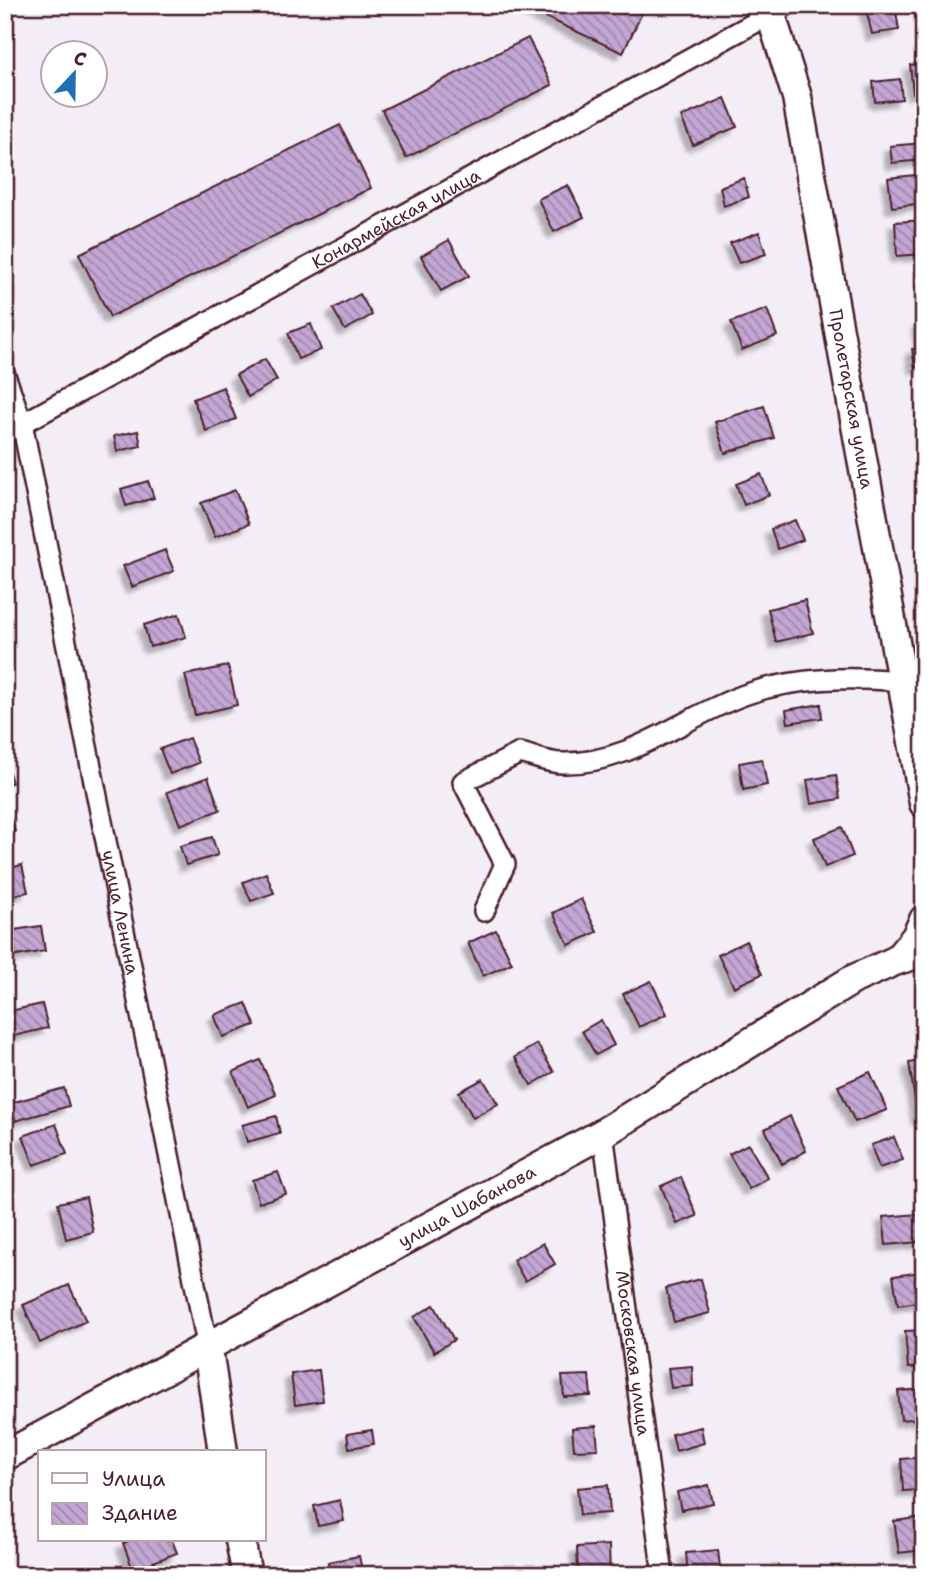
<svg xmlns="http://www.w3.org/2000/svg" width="929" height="1580" font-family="'Shantell Sans',sans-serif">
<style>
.building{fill:url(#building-back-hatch);stroke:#4a1f2b;stroke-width:2;filter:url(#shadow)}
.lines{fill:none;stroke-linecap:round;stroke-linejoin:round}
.street-casing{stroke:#4a1f2b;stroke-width:24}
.secondary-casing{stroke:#4a1f2b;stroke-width:33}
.street{stroke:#fff;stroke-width:19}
.secondary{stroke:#fff;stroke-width:28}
.labels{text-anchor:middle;stroke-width:5;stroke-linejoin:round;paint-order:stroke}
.street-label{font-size:18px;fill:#4a1f2b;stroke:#fff}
</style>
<defs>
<pattern id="building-back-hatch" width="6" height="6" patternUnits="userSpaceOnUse" patternTransform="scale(1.75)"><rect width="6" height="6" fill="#c2a6d3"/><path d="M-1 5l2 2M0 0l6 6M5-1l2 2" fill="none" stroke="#a087ab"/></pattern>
<filter id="shadow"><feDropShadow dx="-6" dy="6" stdDeviation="2" flood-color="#0004"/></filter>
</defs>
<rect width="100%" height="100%" fill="#f3edf6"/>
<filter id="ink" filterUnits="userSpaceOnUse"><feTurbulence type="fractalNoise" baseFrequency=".0143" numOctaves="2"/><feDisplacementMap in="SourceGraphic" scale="14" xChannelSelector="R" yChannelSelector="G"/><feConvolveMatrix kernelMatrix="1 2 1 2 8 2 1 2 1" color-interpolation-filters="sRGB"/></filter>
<g filter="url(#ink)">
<g class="building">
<path d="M519,5h106l17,8 -19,40z"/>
<path d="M865,5h30l4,25 -27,4z"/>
<path d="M528,38l24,47 -146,73 -24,-48z"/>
<path d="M924,63v28l-11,2 -3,-28z"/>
<path d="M900,79l2,20 -27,3 -2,-20z"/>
<path d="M725,98l12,29 -44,18 -12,-28z"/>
<path d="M340,125l31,63 -261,129 -31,-63z"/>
<path d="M922,143l2,17 -32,3 -2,-17z"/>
<path d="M924,174v29l-32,4 -4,-29z"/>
<path d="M744,178l5,19 -25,9 -4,-19z"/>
<path d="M568,185l16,32 -30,15 -16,-33z"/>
<path d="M924,220v34l-27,2 -2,-34z"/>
<path d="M759,232l7,22 -27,9 -9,-20z"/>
<path d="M449,240l20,36 -28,15 -20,-35z"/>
<path d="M360,294l12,21 -27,15 -12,-21z"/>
<path d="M767,309l10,27 -35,14 -11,-28z"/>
<path d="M924,322v17l-4,1 -2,-17z"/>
<path d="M311,324l10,26 -23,9 -10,-26z"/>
<path d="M924,347v19l-9,1 -3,-18z"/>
<path d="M265,359l12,21 -29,17 -12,-22z"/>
<path d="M223,387l13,32 -30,12 -13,-32z"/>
<path d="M764,406l10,32 -49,15 -10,-31z"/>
<path d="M138,431l3,15 -24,5 -3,-15z"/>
<path d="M761,474l8,21 -25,10 -8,-21z"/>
<path d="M148,481l6,17 -28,8 -5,-17z"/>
<path d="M235,490l14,34 -34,13 -14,-34z"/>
<path d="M795,520l8,20 -25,9 -7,-20z"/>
<path d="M165,550l9,21 -42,16 -9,-21z"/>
<path d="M805,600l8,33 -37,9 -8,-33z"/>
<path d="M179,614l7,23 -36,10 -6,-22z"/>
<path d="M228,666l9,39 -42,10 -10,-40z"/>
<path d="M821,704l1,14 -34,5 -2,-13z"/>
<path d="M189,738l10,25 -29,11 -10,-25z"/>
<path d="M5,758l7,25 -7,1z"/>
<path d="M762,759l5,26 -24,5 -4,-27z"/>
<path d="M836,775l4,24 -29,5 -4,-24z"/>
<path d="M208,777l12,33 -40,15 -13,-33z"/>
<path d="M8,808l7,24 -10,3v-26z"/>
<path d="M842,827l11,29 -28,11 -11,-29z"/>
<path d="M212,837l6,18 -32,10 -6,-19z"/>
<path d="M22,865l6,27 -23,5v-28z"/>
<path d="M266,873l8,20 -23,8 -8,-19z"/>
<path d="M581,899l16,33 -28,13 -16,-32z"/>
<path d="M41,926l4,25 -34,6 -4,-26z"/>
<path d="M496,930l16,33 -29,13 -15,-33z"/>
<path d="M746,941l16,33 -28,13 -16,-32z"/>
<path d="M651,981l16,33 -28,13 -16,-33z"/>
<path d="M246,1003l9,22 -32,12 -9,-22z"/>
<path d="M42,1004l6,24 -43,10v-26z"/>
<path d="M601,1020l13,25 -18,10 -14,-24z"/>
<path d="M537,1044l17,28 -23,13 -16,-28z"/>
<path d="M260,1060l16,35 -28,12 -15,-35z"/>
<path d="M924,1060v58l-6,1 -9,-56z"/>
<path d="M870,1072l17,38 -32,12 -17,-36z"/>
<path d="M483,1079l15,25 -25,14 -14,-26z"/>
<path d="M64,1088l5,18 -54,15 -4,-18z"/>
<path d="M276,1116l4,17 -33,9 -5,-17z"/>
<path d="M790,1116l16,35 -24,13 -17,-35z"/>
<path d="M56,1124l11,30 -33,11 -11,-29z"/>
<path d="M894,1137l9,23 -24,8 -8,-23z"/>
<path d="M748,1144l20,34 -19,11 -20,-35z"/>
<path d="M278,1172l8,22 -27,9 -7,-23z"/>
<path d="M681,1177l16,39 -20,8 -16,-38z"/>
<path d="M86,1197l7,35 -27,7 -8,-36z"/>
<path d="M918,1214l2,28 -34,3 -3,-28z"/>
<path d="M543,1243l12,21 -30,17 -12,-21z"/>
<path d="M922,1272l2,29 -26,4 -5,-29z"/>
<path d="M701,1279l9,34 -36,9 -8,-34z"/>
<path d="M69,1285l17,36 -46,22 -17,-38z"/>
<path d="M434,1305l20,35 -20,12 -20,-35z"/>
<path d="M924,1330v37l-16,1 -3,-37z"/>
<path d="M692,1366l1,20 -22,2 -3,-20z"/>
<path d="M319,1370l4,31 -28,4 -4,-31z"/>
<path d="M589,1375l2,21 -27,1 -2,-21z"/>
<path d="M924,1389v29l-23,2 -3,-29z"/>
<path d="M596,1426l2,23 -24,1 -2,-22z"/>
<path d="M701,1427l3,16 -28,8 -4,-17z"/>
<path d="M372,1430l2,14 -25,4 -2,-14z"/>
<path d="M924,1457v33l-21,1 -2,-32z"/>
<path d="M608,1485l2,28 -30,2 -3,-27z"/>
<path d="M709,1485l4,18 -32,7 -4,-18z"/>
<path d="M340,1500l4,21 -26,5 -4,-20z"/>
<path d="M924,1517v33l-25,3 -5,-32z"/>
<path d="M132,1540h40l5,13 -44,17 -10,-27z"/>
<path d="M609,1545l1,30h-32l-1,-28z"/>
<path d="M718,1550l3,25h-33l-2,-22z"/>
<path d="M359,1556l4,19h-33l-2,-13z"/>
</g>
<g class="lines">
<g class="street-casing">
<g id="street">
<path id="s1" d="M5,375l17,48 186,926"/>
<path id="s2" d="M5,433l782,-428"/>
<path d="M484,911l21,-47 -42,-82 57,-29c13,3 28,10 42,10 69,2 123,-48 185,-69 50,-17 102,-17 154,-13"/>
<path id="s3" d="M603,1133l60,442"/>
</g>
</g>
<g class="secondary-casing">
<g id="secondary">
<path id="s4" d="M758,5l12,7 27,85 127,706"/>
<path d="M897,960l19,-23 8,-17"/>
<path d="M208,1349l15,103"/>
<path id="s5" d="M5,1456l598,-323 251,-154 43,-19 27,-8"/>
<path d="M240,1540l7,35"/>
</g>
</g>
<use href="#street" class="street"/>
<use href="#secondary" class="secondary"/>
</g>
</g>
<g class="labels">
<g class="street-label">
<text dy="6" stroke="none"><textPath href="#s2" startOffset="446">Конармейская улица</textPath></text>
<text dy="6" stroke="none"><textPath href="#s4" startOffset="410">Пролетарская улица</textPath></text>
<text dy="6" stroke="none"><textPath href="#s1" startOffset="550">улица Ленина</textPath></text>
<text dy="6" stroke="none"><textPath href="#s5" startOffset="525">улица Шабанова</textPath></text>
<text dy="6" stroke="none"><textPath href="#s3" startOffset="222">Московская улица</textPath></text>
</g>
</g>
<rect width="929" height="1580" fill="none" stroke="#fff" stroke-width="28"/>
<rect x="14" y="14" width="901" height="1552" fill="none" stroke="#4a1f2b" stroke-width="2.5" filter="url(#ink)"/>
<rect x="38" y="1450" width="228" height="91" fill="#ffffff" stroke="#b7a5aa" stroke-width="2"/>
<rect x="52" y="1473" width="35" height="10" fill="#ffffff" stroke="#b7a5aa" stroke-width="2"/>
<text x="102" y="1486" font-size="21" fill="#4a1f2b">Улица</text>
<rect x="52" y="1503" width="35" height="21" fill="url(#building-back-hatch)" stroke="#b7a5aa" stroke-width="2"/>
<text x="102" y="1520" font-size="21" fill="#4a1f2b">Здание</text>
<g transform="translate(74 74) rotate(22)"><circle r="33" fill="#ffffff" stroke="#b7a5aa" stroke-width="2"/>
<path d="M0-5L12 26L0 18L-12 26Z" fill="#1f6fb2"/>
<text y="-10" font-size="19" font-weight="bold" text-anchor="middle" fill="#4a1f2b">С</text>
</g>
</svg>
